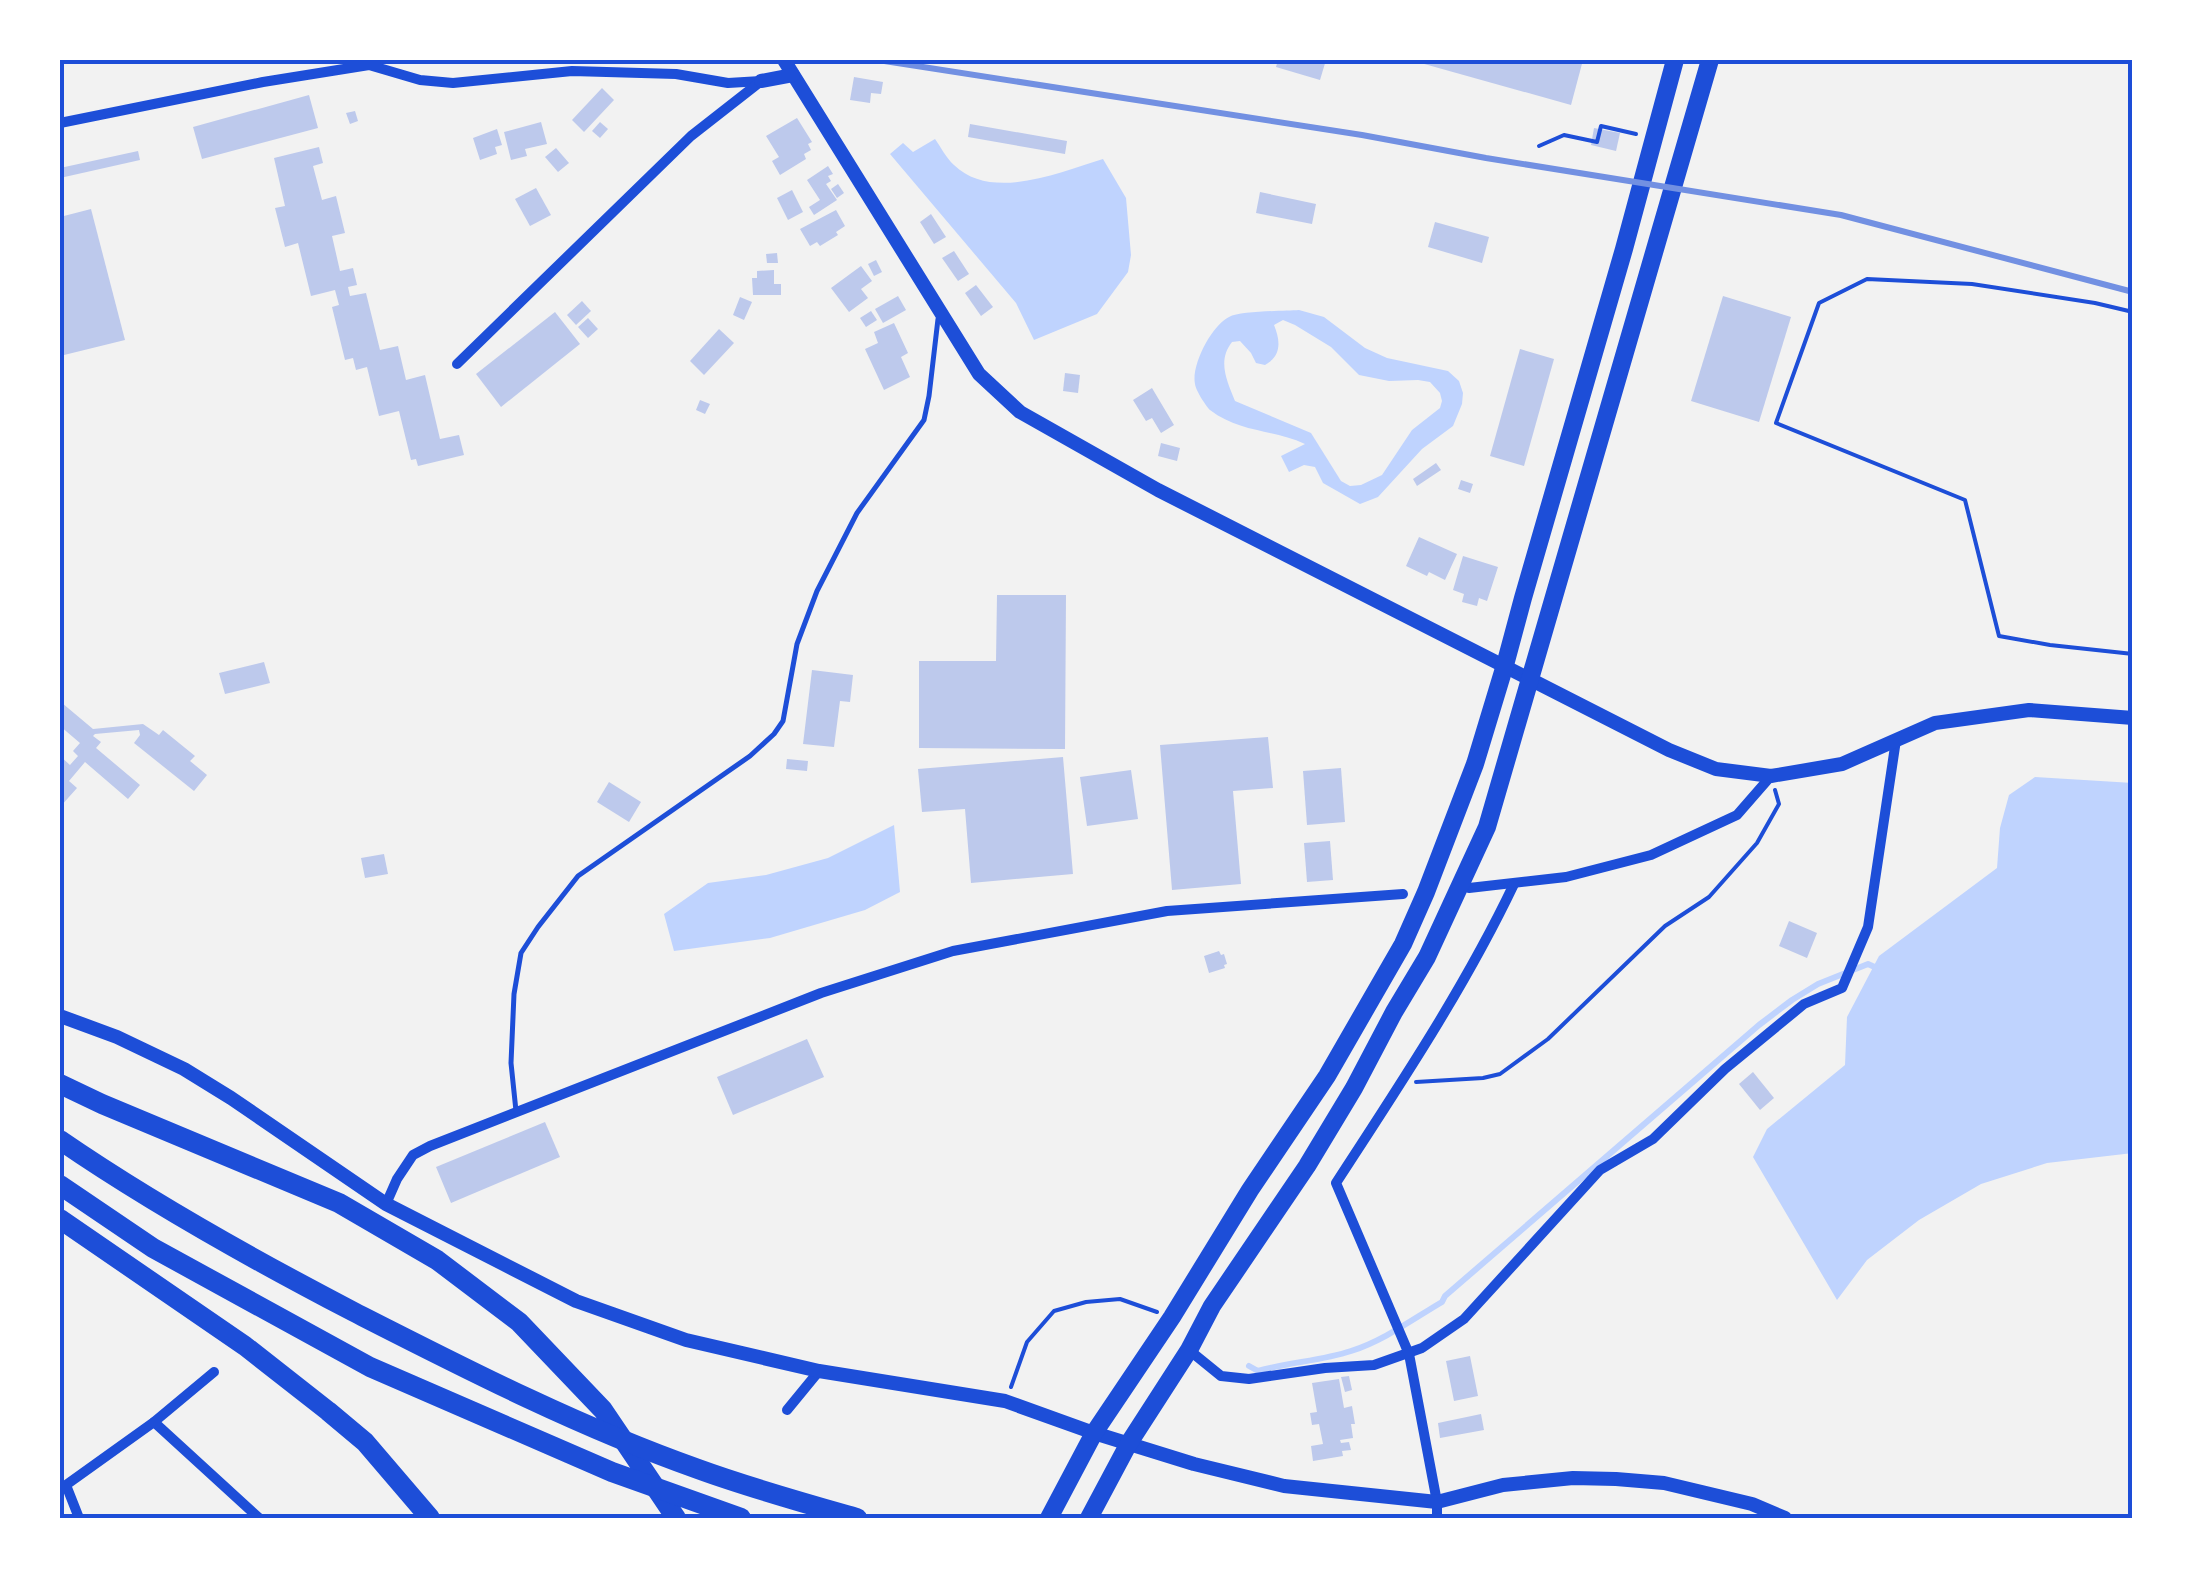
<svg xmlns="http://www.w3.org/2000/svg" width="2193" height="1578" font-family="Quicksand,sans-serif">
<style>
.water{fill:#bfd3fe;fill-rule:evenodd}
.lines{fill:none;stroke-linecap:round;stroke-linejoin:round}
.stream{stroke:#bfd3fe;stroke-width:6}
.building{fill:#bdc9ec}
.path{stroke:#1d4ed8;stroke-width:4}
.service{stroke:#1d4ed8;stroke-width:5}
.minor{stroke:#1d4ed8;stroke-width:10}
.tertiary{stroke:#1d4ed8;stroke-width:14}
.primary{stroke:#1d4ed8;stroke-width:18}
.motorway{stroke:#1d4ed8;stroke-width:20}
.rail{stroke:#7290e2;stroke-width:6}
.neatline{fill:none;stroke:#1d4ed8;stroke-width:4}
</style>
<rect width="100%" height="100%" fill="#f2f2f2"/>
<g class="water">
<path d="M935,139c6,8 11,19 19,26 38,37 106,7 149,-6l23,39 5,57 -3,17 -31,42 -63,26 -18,-37 -126,-149 13,-11 10,9z"/>
<path d="M1299,310l25,7 41,31 22,10 61,13 11,10 4,12 -1,11 -9,22 -31,23 -44,48 -18,7 -37,-21 -8,-16 -11,-2 -15,7 -8,-16 24,-12c-32,-15 -65,-11 -95,-34 -4,-4 -14,-19 -15,-26 -4,-19 17,-59 34,-67 11,-6 55,-6 70,-7zM1283,320l12,5 36,22 28,28 30,6 29,-1 12,2 10,11 2,8 -2,7 -28,22 -30,45 -21,10 -11,1 -9,-5 -30,-48 -76,-32c-8,-20 -18,-40 -3,-59l8,-1 11,12 5,10 9,2c16,-9 16,-23 9,-40z"/>
<path d="M2035,777l98,6v370l-86,10 -66,21 -62,36 -52,40 -30,40 -84,-143 14,-28 78,-64 2,-48 32,-61 118,-88 3,-40 9,-33z"/>
<path d="M894,825l6,67 -35,18 -95,28 -96,13 -10,-37 44,-31 58,-8 62,-17z"/>
</g>
<g class="lines">
<path class="stream" d="M1249,1366l9,5c31,-9 63,-10 93,-20 32,-10 62,-32 91,-49l3,-6 314,-271 33,-25 26,-16 50,-20 11,5"/>
</g>
<g class="building">
<path d="M1278,60h48l-6,20 -44,-13z"/>
<path d="M1410,60h173l-12,45z"/>
<path d="M854,77l29,5 -2,12 -10,-1 -1,10 -20,-3z"/>
<path d="M602,88l12,12 -30,32 -12,-12z"/>
<path d="M309,95l9,33 -116,31 -9,-32z"/>
<path d="M355,111l3,10 -8,3 -4,-11z"/>
<path d="M797,118l15,24 -4,2 3,6 -7,4 2,5 -26,16 -8,-14 7,-4 -13,-21z"/>
<path d="M541,122l6,22 -22,5 2,7 -16,4 -7,-28z"/>
<path d="M600,122l8,7 -8,9 -8,-7z"/>
<path d="M970,124l97,17 -2,13 -97,-17z"/>
<path d="M1594,128l26,5 -4,18 -25,-6z"/>
<path d="M497,129l5,16 -7,2 2,7 -17,6 -7,-22z"/>
<path d="M319,147l4,16 -10,3 9,34 14,-4 9,37 -13,3 8,35 13,-3 4,17 -9,2 2,9 16,-3 14,57 18,-4 8,34 19,-5 15,64 19,-4 5,20 -46,11 -2,-7 -5,1 -12,-49 -20,5 -12,-49 -11,3 -3,-12 -8,2 -13,-53 7,-2 -4,-15 -24,6 -13,-53 -13,4 -10,-39 10,-2 -11,-48z"/>
<path d="M556,148l13,15 -11,9 -13,-15z"/>
<path d="M138,151l2,9 -80,18v-10z"/>
<path d="M828,166l5,8 -5,2 3,5 -5,3 11,16 -23,15 -5,-8 11,-7 -13,-20z"/>
<path d="M838,184l6,9 -7,5 -6,-9z"/>
<path d="M536,188l15,27 -21,11 -15,-27z"/>
<path d="M792,190l11,22 -15,8 -11,-22z"/>
<path d="M1260,192l56,12 -4,20 -56,-11z"/>
<path d="M91,209l34,131 -65,16v-139z"/>
<path d="M836,210l9,16 -9,6 2,3 -18,11 -3,-4 -7,4 -10,-17z"/>
<path d="M931,214l15,23 -12,7 -14,-22z"/>
<path d="M1435,222l54,15 -7,26 -54,-16z"/>
<path d="M954,251l15,23 -11,7 -16,-23z"/>
<path d="M777,253l1,10h-11l-1,-9z"/>
<path d="M876,260l6,12 -8,4 -6,-12z"/>
<path d="M861,266l11,15 -11,8 7,9 -19,14 -18,-24z"/>
<path d="M774,270v14h7v11h-28l-1,-17h5v-7z"/>
<path d="M976,285l17,22 -12,9 -16,-23z"/>
<path d="M898,296l8,14 -23,13 -8,-14z"/>
<path d="M1723,296l68,21 -32,105 -68,-21z"/>
<path d="M740,297l12,5 -8,18 -11,-5z"/>
<path d="M582,301l9,10 -15,14 -9,-10z"/>
<path d="M871,311l6,9 -11,7 -6,-9z"/>
<path d="M555,312l25,32 -79,63 -25,-33z"/>
<path d="M588,318l10,11 -10,9 -10,-11z"/>
<path d="M894,323l14,30 -7,4 9,20 -26,13 -19,-41 13,-6 -4,-11z"/>
<path d="M719,329l15,14 -30,32 -14,-14z"/>
<path d="M1520,349l34,10 -30,107 -34,-10z"/>
<path d="M1065,373l15,2 -2,18 -15,-2z"/>
<path d="M1152,388l22,37 -13,8 -9,-15 -6,3 -13,-21z"/>
<path d="M700,400l10,4 -5,10 -9,-4z"/>
<path d="M1161,443l19,5 -3,13 -19,-5z"/>
<path d="M1436,463l5,7 -24,16 -4,-7z"/>
<path d="M1461,480l12,4 -3,9 -12,-4z"/>
<path d="M1419,537l38,17 -12,26 -16,-8 -2,4 -21,-10z"/>
<path d="M1463,556l35,11 -11,34 -8,-3 -2,8 -15,-4 2,-8 -11,-4z"/>
<path d="M997,595h69l-1,154 -146,-1v-87h77z"/>
<path d="M264,662l6,21 -45,11 -6,-21z"/>
<path d="M812,670l41,5 -3,27 -10,-1 -6,46 -31,-3z"/>
<path d="M62,703l31,26 50,-5 16,11 4,-5 32,26 -5,5 17,14 -13,16 -60,-48 6,-8 -1,-5 -44,4 -2,2 8,6 -5,6 44,37 -12,14 -43,-37 -16,19 8,7 -17,19v-51l10,9 8,-9 -5,-5 7,-8 -20,-17v-20z"/>
<path d="M1268,737l5,51 -40,3 8,93 -69,6 -12,-145z"/>
<path d="M1063,757l10,117 -102,9 -6,-74 -43,3 -4,-43z"/>
<path d="M787,759l21,2 -1,10 -21,-2z"/>
<path d="M1341,768l4,54 -38,3 -4,-54z"/>
<path d="M1131,770l7,49 -51,7 -7,-49z"/>
<path d="M609,782l32,20 -12,20 -32,-20z"/>
<path d="M1330,841l3,39 -26,2 -3,-39z"/>
<path d="M384,854l4,20 -23,4 -4,-20z"/>
<path d="M1789,921l28,12 -10,25 -28,-12z"/>
<path d="M1219,951l2,4 3,-1 3,10 -3,1 1,3 -16,5 -5,-17z"/>
<path d="M807,1039l17,38 -91,38 -16,-38z"/>
<path d="M1753,1072l21,26 -14,12 -21,-26z"/>
<path d="M545,1122l15,35 -109,46 -15,-36z"/>
<path d="M1470,1356l8,40 -24,5 -8,-40z"/>
<path d="M1349,1376l3,14 -7,2 -4,-15z"/>
<path d="M1339,1379l5,29 8,-2 3,18h-4l2,14 -13,2 1,3 8,-1 2,8 -9,1 1,5 -30,5 -2,-15 12,-2 -4,-20 -7,1 -2,-12 7,-1 -5,-29z"/>
<path d="M1481,1414l3,16 -44,8 -2,-15z"/>
</g>
<g class="lines">
<g class="path">
<path d="M1539,146l25,-11 33,7 4,-16 35,8"/>
<path d="M2133,312l-38,-9 -123,-19 -105,-5 -48,24 -43,120 189,77 34,136 51,9 83,9"/>
<path d="M1416,1082l67,-4 17,-4 48,-35 117,-113 44,-29 48,-54 22,-39 -4,-14"/>
<path d="M1011,1387l16,-45 27,-31 32,-9 34,-3 37,13"/>
</g>
<path class="service" d="M516,1111l-5,-48 3,-69 7,-41 17,-26 40,-51 172,-120 24,-22 9,-13 14,-77 20,-53 40,-78 67,-93 5,-24 9,-77"/>
<g class="minor">
<path d="M60,123l203,-41 106,-17 51,15 33,3 119,-12 104,3 52,9 33,-2"/>
<path d="M457,364l234,-228 69,-54"/>
<path d="M1469,888l97,-11 85,-22 86,-40 34,-39"/>
<path d="M386,1204l11,-25 16,-24 17,-9 391,-153 132,-42 214,-40 236,-17"/>
<path d="M1189,1350l32,26 28,3 76,-11 49,-3 48,-17 42,-29 136,-149 53,-31 72,-70 79,-65 38,-16 26,-61 28,-187"/>
<path d="M787,1410l32,-39"/>
<path d="M154,1422l105,96"/>
<path d="M79,1518l-13,-33 88,-63 60,-50"/>
<path d="M1437,1518v-16l-28,-148 -73,-171c63,-97 128,-194 178,-299"/>
</g>
<g class="tertiary">
<path d="M784,60l195,314 41,38 138,78 511,260 47,19 55,7 71,-12 93,-41 94,-13 104,8"/>
<path d="M761,81l32,-6"/>
<path d="M60,1016l57,21 67,32 47,29 155,106 190,97 110,39 133,31 186,30 89,32 100,31 90,22 153,16 66,-17 70,-7 43,1 48,4 88,21 33,14"/>
</g>
<g class="primary">
<path d="M1049,1518l45,-85 78,-116 78,-127 77,-114 76,-132 23,-52 49,-128 30,-99 18,-67 101,-349 51,-189"/>
<path d="M1089,1518l40,-75 60,-93 23,-44 95,-140 47,-78 40,-76 33,-55 60,-130 223,-767"/>
</g>
<g class="motorway">
<path d="M60,1084l42,20 237,99 98,57 82,62 84,88 73,108"/>
<path d="M60,1140c93,64 194,120 294,172 112,57 225,115 344,157 52,19 106,34 159,49"/>
<path d="M60,1185l93,63 217,119 242,105 129,46"/>
<path d="M60,1219l185,127 83,65 37,31 65,76"/>
</g>
<path class="rail" d="M878,60l484,75 124,23 355,57 292,77"/>
</g>
<rect width="2193" height="1578" fill="none" stroke="#ffffff" stroke-width="125"/>
<rect x="62" y="62" width="2068" height="1454" class="neatline"/>
</svg>
